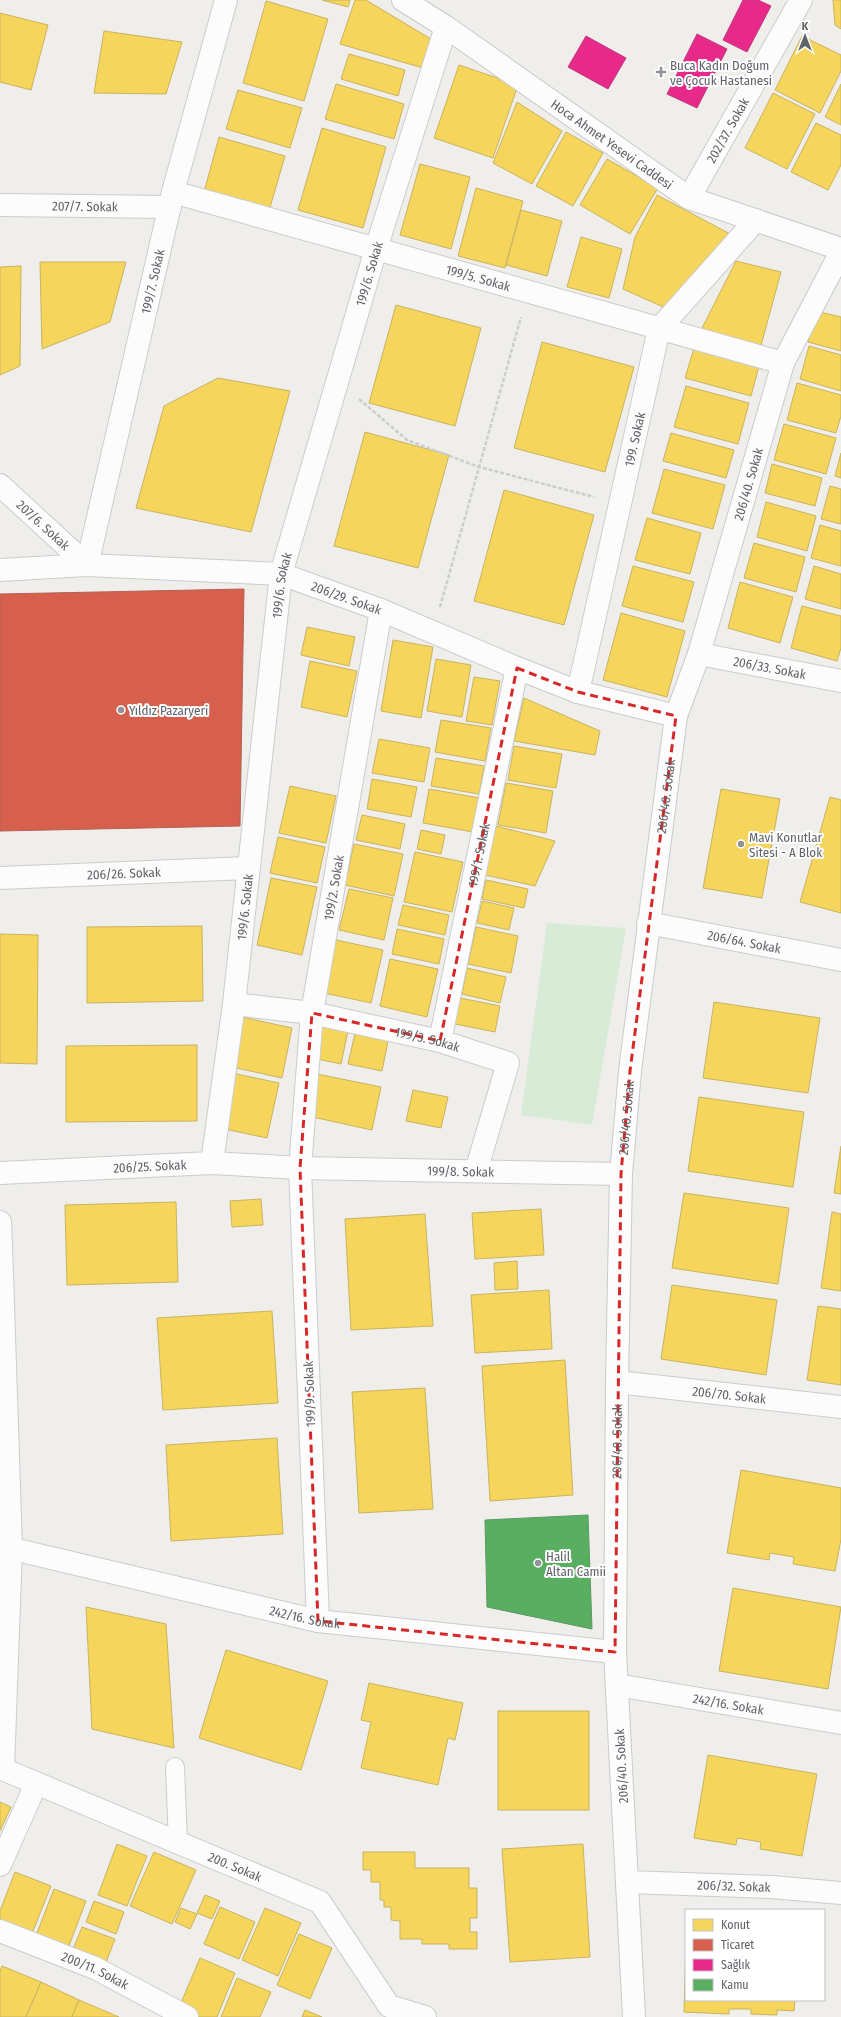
<svg xmlns="http://www.w3.org/2000/svg" width="841" height="2017" font-family="'Fira Sans Condensed',sans-serif">
<style>
.green{fill:#d8ebd6}
.homes{fill:#f6d55c;stroke:#c9b360}
.shops{fill:#d6604d;stroke:#b26155}
.health{fill:#e7298a;stroke:#be3a80}
.public{fill:#5aae61;stroke:#5c9863}
.lines{fill:none;stroke-linecap:round;stroke-linejoin:round}
.service-casing{stroke:#cbcccc;stroke-width:20}
.minor-casing{stroke:#cbcccc;stroke-width:24}
.secondary-casing{stroke:#cacacb;stroke-width:24}
.path{stroke:#cacfcc;stroke-width:2.5;stroke-dasharray:4 2;stroke-linecap:butt}
.service{stroke:#fdfcfc;stroke-width:18}
.minor{stroke:#fdfcfc;stroke-width:22}
.secondary{stroke:#fdfcfc;stroke-width:22}
.marked{fill:none;stroke:#d62828;stroke-width:3;stroke-dasharray:8 5;stroke-linejoin:round}
.poi-dot{fill:#919496;stroke:#fff;stroke-width:1.5}
.labels{text-anchor:middle;stroke-width:4;stroke-linejoin:round;paint-order:stroke}
.poi-label{font-size:13px;fill:#5f6368;stroke:#fff;text-anchor:start}
.street-label{font-size:13px;fill:#5f6368;stroke:#fff}
</style>
<rect width="100%" height="100%" fill="#efeeea"/>
<path class="green" d="M547,923l79,5 -34,197 -71,-10z"/>
<g class="homes">
<path d="M322,0h28l-2,7z"/>
<path d="M355,0h11l65,39 -8,29 -83,-24z"/>
<path d="M833,0h8v29l-6,-4z"/>
<path d="M266,1l62,18 -24,82 -61,-18z"/>
<path d="M0,13l48,12 -17,65 -31,-8z"/>
<path d="M104,31l78,11 -16,52 -72,-1z"/>
<path d="M802,36l39,19v16l-21,42 -45,-23z"/>
<path d="M349,54l56,16 -7,26 -57,-17z"/>
<path d="M459,65l59,20 -25,73 -59,-20z"/>
<path d="M336,84l68,20 -10,35 -69,-20z"/>
<path d="M841,84v41l-16,-8z"/>
<path d="M238,90l64,18 -12,40 -64,-19z"/>
<path d="M773,93l42,21 -28,55 -42,-21z"/>
<path d="M517,102l45,29 -30,53 -39,-21z"/>
<path d="M816,123l25,12v30l-13,25 -37,-18z"/>
<path d="M322,128l64,19 -23,81 -65,-18z"/>
<path d="M566,132l37,21 -30,53 -37,-20z"/>
<path d="M219,137l66,19 -16,55 -65,-19z"/>
<path d="M607,159l51,29 -28,46 -50,-29z"/>
<path d="M420,164l50,13 -19,72 -51,-14z"/>
<path d="M476,188l47,13 -18,67 -47,-12z"/>
<path d="M657,195l75,40 -62,75 -47,-21 12,-52z"/>
<path d="M521,210l41,11 -15,55 -41,-11z"/>
<path d="M581,237l41,12 -13,49 -42,-11z"/>
<path d="M736,261l45,11 -21,77 -60,-17z"/>
<path d="M40,262h86l-16,60 -68,27z"/>
<path d="M21,266l-1,100 -20,9v-108z"/>
<path d="M396,305l85,23 -26,98 -86,-23z"/>
<path d="M816,311l25,6v34l-33,-9z"/>
<path d="M542,342l92,25 -29,105 -91,-24z"/>
<path d="M809,346l32,9v36l-41,-12z"/>
<path d="M694,348l65,18 -8,30 -66,-18z"/>
<path d="M218,378l72,13 -39,141 -115,-24 28,-102z"/>
<path d="M797,383l44,12v21l-5,17 -49,-13z"/>
<path d="M686,386l63,17 -11,41 -64,-17z"/>
<path d="M784,424l52,14 -10,36 -52,-14z"/>
<path d="M365,432l84,23 -31,113 -84,-22z"/>
<path d="M671,433l63,17 -8,28 -63,-17z"/>
<path d="M841,453v25l-6,-2z"/>
<path d="M772,464l50,14 -7,28 -50,-13z"/>
<path d="M664,469l61,16 -12,44 -61,-16z"/>
<path d="M830,486l11,3v35l-20,-5z"/>
<path d="M504,490l90,25 -30,110 -90,-24z"/>
<path d="M766,502l50,14 -9,35 -50,-14z"/>
<path d="M647,518l54,15 -11,41 -55,-14z"/>
<path d="M820,525l21,6v35l-30,-8z"/>
<path d="M754,543l51,14 -9,35 -52,-14z"/>
<path d="M633,566l61,16 -11,40 -61,-16z"/>
<path d="M814,566l27,8v35l-36,-10z"/>
<path d="M740,582l53,15 -13,46 -52,-15z"/>
<path d="M802,606l39,10v32l-4,13 -46,-13z"/>
<path d="M621,613l64,18 -18,66 -64,-17z"/>
<path d="M307,627l48,10 -6,29 -48,-11z"/>
<path d="M393,640l40,7 -12,71 -40,-7z"/>
<path d="M436,659l35,6 -9,52 -35,-6z"/>
<path d="M310,661l47,10 -10,46 -46,-10z"/>
<path d="M474,677l26,4 -8,44 -26,-4z"/>
<path d="M524,698l76,33 -5,24 -81,-14z"/>
<path d="M441,720l50,8 -6,33 -50,-9z"/>
<path d="M379,739l51,9 -6,34 -52,-9z"/>
<path d="M514,746l48,8 -6,34 -48,-8z"/>
<path d="M436,758l48,8 -5,28 -48,-8z"/>
<path d="M372,779l45,8 -6,30 -44,-8z"/>
<path d="M506,783l47,8 -7,42 -48,-8z"/>
<path d="M290,786l46,10 -10,47 -47,-10z"/>
<path d="M429,789l51,9 -7,34 -50,-9z"/>
<path d="M721,789l59,10 -18,99 -59,-10z"/>
<path d="M830,797l11,3v113l-41,-11z"/>
<path d="M362,815l43,9 -5,25 -44,-9z"/>
<path d="M496,826l59,15 -20,45 -50,-11z"/>
<path d="M421,830l24,5 -4,19 -24,-5z"/>
<path d="M278,837l47,10 -8,36 -47,-10z"/>
<path d="M354,844l49,10 -9,42 -49,-11z"/>
<path d="M415,852l48,10 -11,50 -48,-10z"/>
<path d="M271,878l46,9 -15,68 -45,-10z"/>
<path d="M486,880l42,9 -4,19 -42,-9z"/>
<path d="M349,889l44,9 -9,42 -45,-10z"/>
<path d="M482,901l32,7 -5,22 -32,-7z"/>
<path d="M403,905l46,10 -4,20 -47,-10z"/>
<path d="M202,926l1,75 -116,2v-76z"/>
<path d="M476,927l42,9 -7,37 -43,-9z"/>
<path d="M397,929l47,10 -5,25 -47,-10z"/>
<path d="M0,934l38,1 -1,129 -37,-1z"/>
<path d="M336,940l47,10 -12,53 -47,-10z"/>
<path d="M390,959l48,10 -11,48 -47,-11z"/>
<path d="M467,968l39,9 -6,26 -38,-9z"/>
<path d="M460,998l40,8 -5,26 -40,-8z"/>
<path d="M714,1002l106,16 -12,75 -105,-15z"/>
<path d="M242,1017l50,11 -10,50 -50,-11z"/>
<path d="M320,1020l29,6 -8,38 -29,-6z"/>
<path d="M356,1029l33,7 -7,35 -34,-7z"/>
<path d="M197,1045v76l-131,1v-76z"/>
<path d="M232,1073l47,10 -12,55 -47,-10z"/>
<path d="M317,1074l64,13 -9,43 -64,-14z"/>
<path d="M413,1090l35,7 -7,31 -35,-7z"/>
<path d="M699,1097l105,15 -11,75 -105,-16z"/>
<path d="M841,1146v48l-7,-1z"/>
<path d="M684,1193l105,15 -11,76 -106,-16z"/>
<path d="M261,1199l2,26 -31,2 -2,-26z"/>
<path d="M176,1202l2,80 -111,3 -2,-80z"/>
<path d="M541,1209l3,46 -69,4 -3,-46z"/>
<path d="M832,1212l9,2v77l-20,-3z"/>
<path d="M425,1214l8,112 -82,4 -6,-111z"/>
<path d="M517,1261l1,28 -23,1 -1,-27z"/>
<path d="M672,1285l105,15 -11,75 -105,-16z"/>
<path d="M549,1290l3,59 -77,4 -4,-58z"/>
<path d="M818,1306l23,3v76l-34,-5z"/>
<path d="M272,1311l6,92 -115,7 -6,-92z"/>
<path d="M565,1360l8,135 -83,6 -8,-135z"/>
<path d="M425,1388l8,121 -74,4 -7,-121z"/>
<path d="M277,1438l6,96 -112,7 -5,-96z"/>
<path d="M741,1470l100,18v51l-6,32 -42,-7 1,-7 -24,-4 -1,7 -42,-7z"/>
<path d="M733,1588l108,19 -13,82 -109,-18z"/>
<path d="M86,1607l80,17 8,124 -82,-19z"/>
<path d="M226,1650l102,31 -27,89 -102,-32z"/>
<path d="M369,1683l94,20 -8,37 -7,-2 -10,47 -77,-17 10,-46 -10,-2z"/>
<rect x="498" y="1711" width="91" height="99"/>
<path d="M708,1755l109,19 -15,82 -42,-7 1,-7 -24,-4 -1,7 -42,-7z"/>
<path d="M0,1802l11,5 -11,24z"/>
<path d="M117,1844l30,12 -20,50 -29,-11z"/>
<path d="M583,1844l7,113 -80,5 -8,-113z"/>
<path d="M154,1852l42,18 -24,54 -42,-18z"/>
<path d="M363,1852h52v16h54v20h8v30h-7v14h7v17h-28v-5h-27v-5h-22v-18l-9,-1v-13h-7v-7h-4v-18h-9v-12h-8z"/>
<path d="M15,1872l36,14 -20,50 -31,-12v-13z"/>
<path d="M54,1889l32,12 -19,50 -32,-13z"/>
<path d="M205,1895l15,6 -8,18 -15,-6z"/>
<path d="M94,1901l30,11 -8,22 -30,-12z"/>
<path d="M220,1907l35,15 -16,37 -35,-15z"/>
<path d="M181,1908l16,6 -7,15 -15,-7z"/>
<path d="M265,1908l36,15 -23,53 -36,-16z"/>
<path d="M82,1927l33,12 -10,26 -33,-13z"/>
<path d="M299,1934l33,14 -22,51 -33,-14z"/>
<path d="M686,1944v56h109l-1,11 -17,-1v5l-26,-1v-5h-22v5l-45,-2z"/>
<path d="M200,1958l35,15 -18,44h-23l-16,-7z"/>
<path d="M2,1966l39,16 -15,35h-26v-46z"/>
<path d="M237,1978l34,14 -11,25h-39z"/>
<path d="M41,1982l38,18 -7,17h-46z"/>
<path d="M79,2000l40,17h-47z"/>
<path d="M305,2010l17,7h-20z"/>
</g>
<path class="shops" d="M244,589l-4,237 -240,5v-237z"/>
<g class="health">
<path d="M743,0h15l13,6 -24,46 -24,-12z"/>
<path d="M697,34l30,15 -30,59 -30,-14z"/>
<path d="M586,36l40,22 -18,31 -40,-22z"/>
</g>
<path class="public" d="M588,1515l4,114 -105,-22 -2,-87z"/>
<g class="lines">
<g class="service-casing">
<path id="service" d="M175,1767l3,76"/>
</g>
<g class="minor-casing">
<g id="minor">
<path id="s1" d="M173,192l610,171"/>
<path id="s2" d="M689,198l112,-198"/>
<path id="s3" d="M0,205l170,2"/>
<path id="s4" d="M0,485l87,80"/>
<path id="s5" d="M87,565l86,-373 53,-192"/>
<path id="s6" d="M0,570l87,-5 194,9 100,36 136,58 61,24 98,24"/>
<path id="s7" d="M699,654l142,27"/>
<path id="s8" d="M578,692l81,-363 97,-109"/>
<path id="s9" d="M0,878l248,-10"/>
<path id="s10" d="M648,923l193,37"/>
<path id="s11" d="M234,1004l78,9 128,28 68,22 -32,108"/>
<path id="s12" d="M440,1041l77,-373"/>
<path id="s13" d="M212,1163l22,-159 47,-430 95,-325 70,-222"/>
<path id="s14" d="M0,1173l212,-10 88,5 321,6"/>
<path d="M0,1222l1,22h-1"/>
<path d="M1,1244l10,304 -8,221"/>
<path id="s15" d="M617,1382l224,25"/>
<path id="s16" d="M0,1546l318,75 297,31"/>
<path id="s17" d="M318,1621l-18,-453 12,-155 69,-403"/>
<path id="s18" d="M617,1685l224,38"/>
<path id="s19" d="M0,1768l320,134 69,104 36,11"/>
<path d="M0,1865l36,-81"/>
<path id="s20" d="M627,1882l145,5 69,6"/>
<path id="s21" d="M0,1931l95,37 92,49"/>
</g>
</g>
<g class="secondary-casing">
<g id="secondary">
<path id="s22" d="M403,0l43,27 243,171 152,51"/>
<path id="s23" d="M634,2017l-19,-365 2,-270 4,-208 9,-103 46,-355 23,-62 84,-291 58,-111"/>
</g>
</g>
<g class="path">
<path d="M359,399l48,41 72,27 115,30"/>
<path d="M440,607l81,-290"/>
</g>
<use href="#service" class="service"/>
<use href="#minor" class="minor"/>
<use href="#secondary" class="secondary"/>
</g>
<path class="marked" d="M517,668l61,24 98,24 -46,355 -9,103 -6,478 -297,-31 -18,-453 12,-155 128,28z"/>
<g class="poi-dot">
<path d="M659 66h4v4h4v4h-4v4h-4v-4h-4v-4h4z"/>
<circle cx="121" cy="710" r="4"/>
<circle cx="741" cy="844" r="4"/>
<circle cx="538" cy="1563" r="4"/>
</g>
<g class="labels">
<g class="poi-label">
<text x="670" y="70">Buca Kadın Doğum<tspan x="670" dy="15">ve Çocuk Hastanesi</tspan></text>
<text x="129" y="715">Yıldız Pazaryeri</text>
<text x="749" y="842">Mavi Konutlar<tspan x="749" dy="15">Sitesi - A Blok</tspan></text>
<text x="546" y="1561">Halil<tspan x="546" dy="15">Altan Camii</tspan></text>
</g>
<g class="street-label">
<text dy="5" stroke="none"><textPath href="#s2" startOffset="78">202/37. Sokak</textPath></text>
<text dy="5" stroke="none"><textPath href="#s22" startOffset="254">Hoca Ahmet Yesevi Caddesi</textPath></text>
<text dy="5" stroke="none"><textPath href="#s3" startOffset="85">207/7. Sokak</textPath></text>
<text dy="5" stroke="none"><textPath href="#s13" startOffset="906">199/6. Sokak</textPath></text>
<text dy="5" stroke="none"><textPath href="#s1" startOffset="317">199/5. Sokak</textPath></text>
<text dy="5" stroke="none"><textPath href="#s5" startOffset="291">199/7. Sokak</textPath></text>
<text dy="5" stroke="none"><textPath href="#s8" startOffset="259">199. Sokak</textPath></text>
<text dy="5" stroke="none"><textPath href="#s23" startOffset="1548">206/40. Sokak</textPath></text>
<text dy="5" stroke="none"><textPath href="#s4" startOffset="59">207/6. Sokak</textPath></text>
<text dy="5" stroke="none"><textPath href="#s13" startOffset="582">199/6. Sokak</textPath></text>
<text dy="5" stroke="none"><textPath href="#s6" startOffset="351">206/29. Sokak</textPath></text>
<text dy="5" stroke="none"><textPath href="#s7" startOffset="72">206/33. Sokak</textPath></text>
<text dy="5" stroke="none"><textPath href="#s23" startOffset="1224">206/40. Sokak</textPath></text>
<text dy="5" stroke="none"><textPath href="#s12" startOffset="190">199/1. Sokak</textPath></text>
<text dy="5" stroke="none"><textPath href="#s9" startOffset="124">206/26. Sokak</textPath></text>
<text dy="5" stroke="none"><textPath href="#s17" startOffset="736">199/2. Sokak</textPath></text>
<text dy="5" stroke="none"><textPath href="#s13" startOffset="258">199/6. Sokak</textPath></text>
<text dy="5" stroke="none"><textPath href="#s10" startOffset="98">206/64. Sokak</textPath></text>
<text dy="5" stroke="none"><textPath href="#s11" startOffset="197">199/3. Sokak</textPath></text>
<text dy="5" stroke="none"><textPath href="#s23" startOffset="900">206/40. Sokak</textPath></text>
<text dy="5" stroke="none"><textPath href="#s14" startOffset="150">206/25. Sokak</textPath></text>
<text dy="5" stroke="none"><textPath href="#s14" startOffset="461">199/8. Sokak</textPath></text>
<text transform="translate(309 1394) rotate(-92)" y="5">199/9. Sokak</text>
<text dy="5" stroke="none"><textPath href="#s15" startOffset="113">206/70. Sokak</textPath></text>
<text dy="5" stroke="none"><textPath href="#s23" startOffset="576">206/40. Sokak</textPath></text>
<text dy="5" stroke="none"><textPath href="#s16" startOffset="313">242/16. Sokak</textPath></text>
<text dy="5" stroke="none"><textPath href="#s18" startOffset="113">242/16. Sokak</textPath></text>
<text transform="translate(621 1766) rotate(-93)" y="5">206/40. Sokak</text>
<text dy="5" stroke="none"><textPath href="#s19" startOffset="255">200. Sokak</textPath></text>
<text dy="5" stroke="none"><textPath href="#s20" startOffset="107">206/32. Sokak</textPath></text>
<text dy="5" stroke="none"><textPath href="#s21" startOffset="103">200/11. Sokak</textPath></text>
</g>
</g>
<rect x="685" y="1909" width="140" height="92" fill="#ffffff" stroke="#bfc1c3"/>
<rect x="693" y="1919" width="20" height="12" fill="#f6d55c" stroke="#bfc1c3"/>
<text x="721" y="1929" font-size="12" fill="#5f6368">Konut</text>
<rect x="693" y="1939" width="20" height="12" fill="#d6604d" stroke="#bfc1c3"/>
<text x="721" y="1949" font-size="12" fill="#5f6368">Ticaret</text>
<rect x="693" y="1959" width="20" height="12" fill="#e7298a" stroke="#bfc1c3"/>
<text x="721" y="1969" font-size="12" fill="#5f6368">Sağlık</text>
<rect x="693" y="1979" width="20" height="12" fill="#5aae61" stroke="#bfc1c3"/>
<text x="721" y="1989" font-size="12" fill="#5f6368">Kamu</text>
<g transform="translate(805 36)" stroke="#ffffff" stroke-width="3" paint-order="stroke">
<path d="M0-3L7 15L0 10L-7 15Z" fill="#5f6368"/>
<text y="-6" font-size="11" font-weight="bold" text-anchor="middle" fill="#5f6368">K</text>
</g>
</svg>
